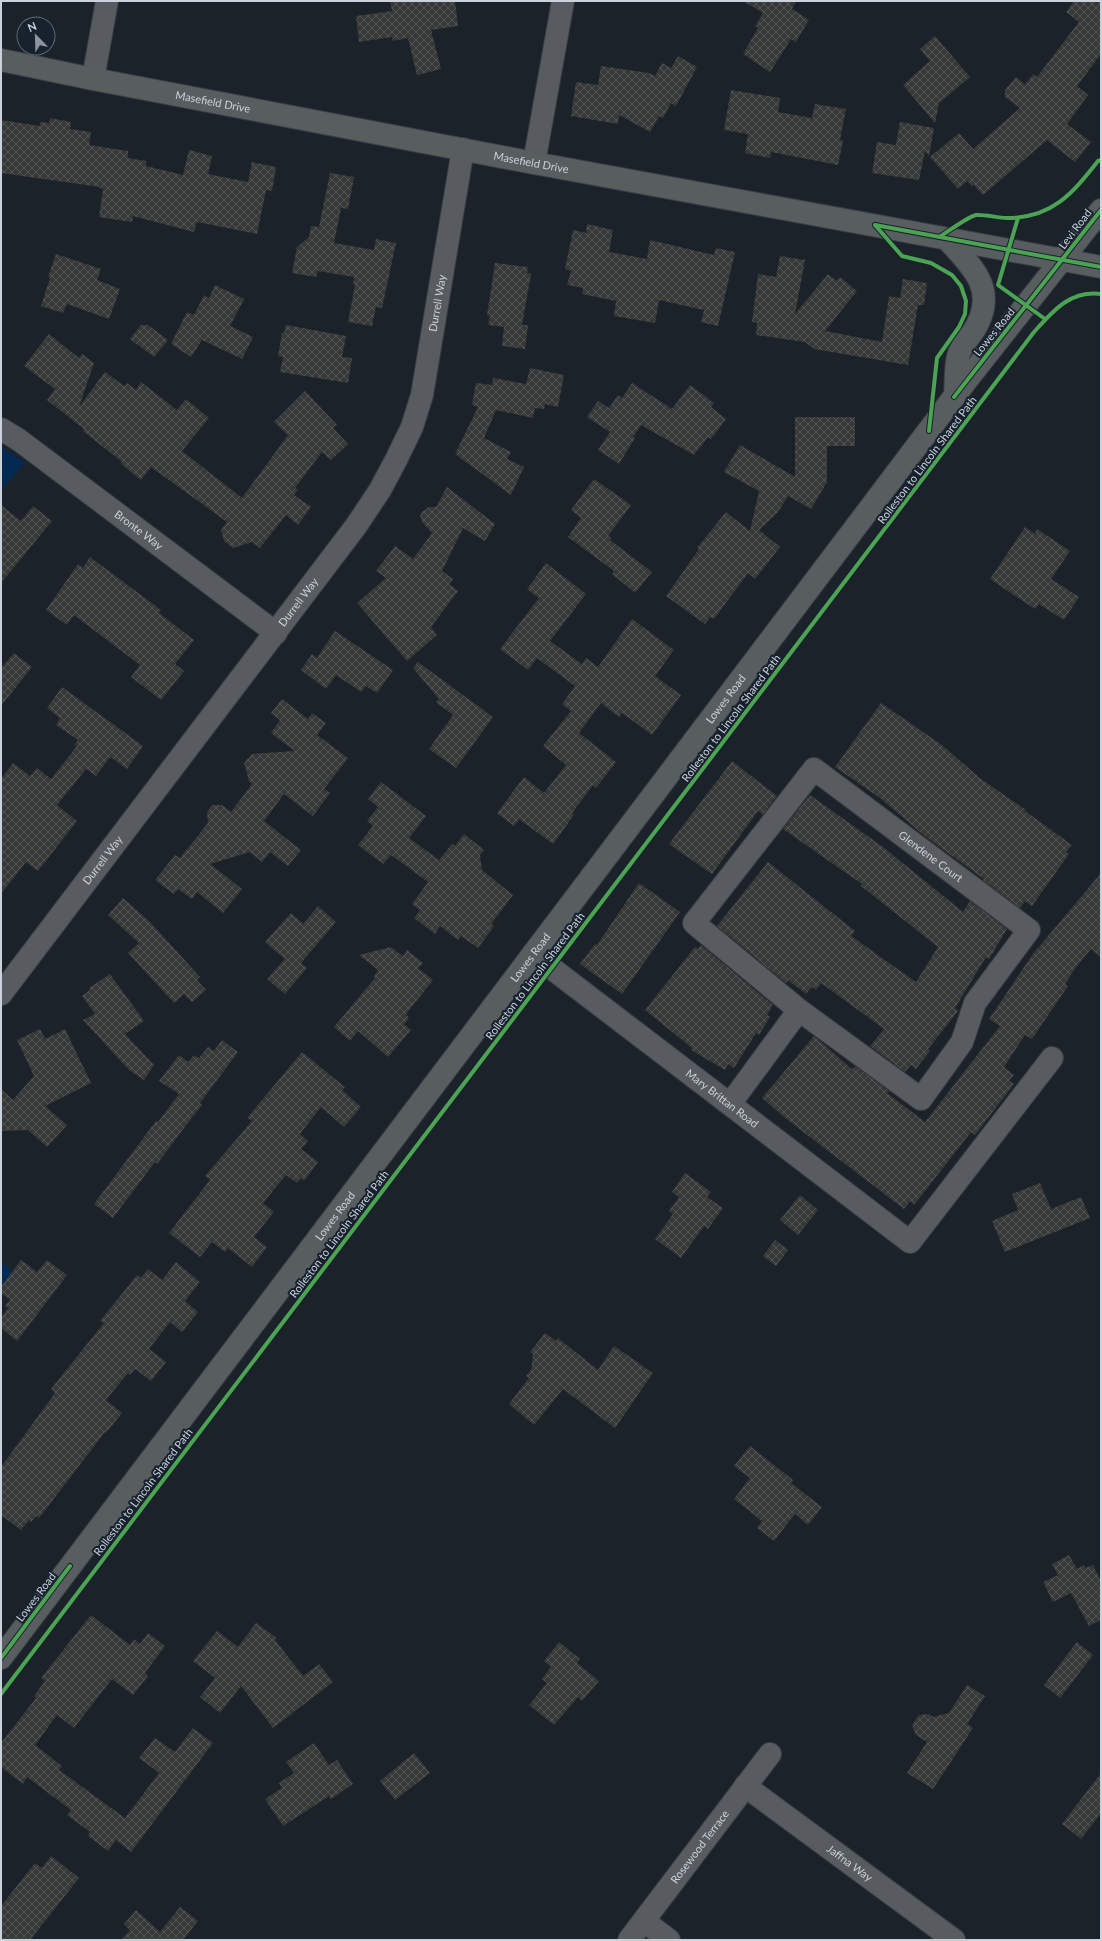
<svg xmlns="http://www.w3.org/2000/svg" width="1102" height="1941" font-family="Lato,sans-serif">
<style>
.green{fill:#042a53}
.building{fill:url(#building-cross-hatch)}
.lines{fill:none;stroke-linecap:round;stroke-linejoin:round}
.minor-casing{stroke:#393e45;stroke-width:24}
.major-casing{stroke:#393e45;stroke-width:24}
.minor{stroke:#585b5f;stroke-width:22}
.major{stroke:#585d60;stroke-width:22}
.cycleway-casing{stroke:#17222e;stroke-width:6}
.cycleway{stroke:#4ca352;stroke-width:4}
.labels{text-anchor:middle;stroke-width:4;stroke-linejoin:round;paint-order:stroke}
.street-label{font-size:11px;fill:#cbd2db;stroke:#17222e}
</style>
<defs>
<pattern id="building-cross-hatch" width="8" height="8" patternUnits="userSpaceOnUse"><rect width="8" height="8" fill="#363937"/><path d="M0 0l8 8M0 8l8-8" fill="none" stroke="#525553"/></pattern>
</defs>
<rect width="100%" height="100%" fill="#1c2229"/>
<g class="green">
<path d="M1,447l24,15 -24,29z"/>
<path d="M1,1260l13,15 -13,18z"/>
</g>
<g class="building">
<path d="M390,1h65l3,25 -27,4 10,39 -24,6 -9,-37 -15,3 -1,-4 -33,5 -3,-26 36,-5z"/>
<path d="M743,1h53l-4,8 17,11 -13,22 -5,-3 -21,33 -27,-18 15,-26 -3,-2 8,-13z"/>
<path d="M1074,1h27v53l-24,32 11,9 -21,29 24,18 -16,20 -28,-22 -64,55 -9,-10 -2,1 -5,-5 -9,8 -28,-32 29,-24 14,16 47,-41 -15,-11v-7l11,-13 9,8 8,-11 4,3 42,-55 -13,-10z"/>
<path d="M935,36l35,41 -31,26 -4,20 -32,-38 27,-24 -10,-12z"/>
<path d="M678,56l19,11 -21,39 -5,-3 -8,15 -4,-2 -9,16 -31,-17 -1,9 -47,-8 5,-34 22,3 3,-19 48,7 6,3 7,-13 9,5z"/>
<path d="M731,90l49,8 -2,14 34,6 3,-14 31,5 -6,31 3,1 -5,24 -67,-13 -1,6 -25,-5 3,-19 -24,-4z"/>
<path d="M50,118l21,4 -1,7 21,3 -2,13 39,6v7l18,3v5l37,9 6,-25 23,6 -4,18 40,8 4,-20 24,5 -4,24 -6,-1 -9,44 -60,-12 -3,10 -61,-16 -1,6 -33,-5 4,-28 -3,-1v-1l-99,-14v-53l39,6v-4l9,1z"/>
<path d="M900,122l34,6 -5,28 -4,-5 -6,29 -47,-7 5,-31 19,3z"/>
<path d="M330,173l24,4 -6,32 -7,-1 -7,35 40,7 2,-11 20,4 -14,65 -6,-1 -4,19 -24,-4 7,-37 -2,-1 1,-7 -36,-6 -2,6 -24,-4 5,-26 12,-10 2,-11 8,1z"/>
<path d="M587,224l26,6 -4,22 38,7 3,-19 64,15 2,-7 19,4 -17,74 -17,-4 3,-12 -45,-10 -4,23 -41,-7 2,-15 -34,-7 1,-6 -16,-3 4,-14 -6,-2 8,-39 13,3z"/>
<path d="M56,254l45,15 -4,11 23,9 -11,30 -42,-15 -4,9 -22,-7 9,-28 -2,-1z"/>
<path d="M780,256l25,4 -10,54 33,-40 9,7 3,-4 17,14 -32,40 57,11 7,-46 11,2 3,-19 24,4 -3,22h-6l-10,60 -94,-16 -9,-7 -49,-7 1,-12 -5,-1 6,-48 18,3z"/>
<path d="M495,263l33,4 -1,6 4,1 -9,51h6l-3,24 -23,-3 2,-19 -16,-2 2,-9 -3,-1z"/>
<path d="M215,285l29,14 -14,27 23,11 -11,22 -40,-19 -11,17 -20,-13 16,-32 7,3 10,-20 5,3z"/>
<path d="M141,325h7l20,15 -14,17 -24,-18z"/>
<path d="M286,325l60,11 -4,21 10,1 -4,25 -68,-11 3,-15 -5,-1 4,-23h2z"/>
<path d="M49,334l30,24 3,-4 12,9 -15,44 26,-35 19,14 3,-3 9,7 5,-8 36,28 9,-11 23,19 -27,33 60,47 46,-63 -14,-13 31,-31 32,34 -4,3 15,16 -17,16 -9,-8 -27,36 3,2 -4,5 17,12 -13,18 -12,-10 -26,33 -8,-6 -19,6 -9,-7 -3,-11 6,-8 -76,-55 -10,13 -20,-16 1,-2 -39,-31 1,-2 -37,-29 8,-11 -31,-23z"/>
<path d="M530,368l34,7 -6,32 -13,-3 -1,5 -9,-1 -2,10 -37,-8 -12,28 27,14 -4,7 17,8 -13,28 -56,-41 23,-47 -6,-2 4,-22 16,2 1,-7 33,6z"/>
<path d="M632,383l40,26 18,-24 24,18 -3,4 15,12 -15,20 -3,-2 -14,18 -53,-30 -8,12 2,1 -16,26 -21,-14 12,-18 -23,-15 11,-16 11,7 9,-13 4,3z"/>
<path d="M795,417h60v29h-28v36l-16,27 -23,-13 -10,16 -19,18 21,17 -25,32 -7,-6 -34,46 -4,-2 -5,7 -39,-28 33,-47 -2,-1 29,-36 24,19 9,-40 -35,-19 16,-27 55,32z"/>
<path d="M594,479l37,26 -23,31 3,2 -1,2 42,32 -17,21 -23,-19 2,-3 -46,-34 13,-19 -10,-8z"/>
<path d="M447,487l48,37 -10,17 -22,-13 -21,43 11,8 -4,5 9,7 -27,36 6,8 -30,26 -50,-58 29,-25 -10,-7 19,-25 18,13 19,-26 -10,-11 -2,-7 2,-3 7,-5h7z"/>
<path d="M1,505l20,16 12,-15 19,15 -51,62z"/>
<path d="M1025,527l10,7 2,-5 33,22 -19,28 28,18 -15,23 -25,-16 -4,5 -45,-30z"/>
<path d="M90,557l71,53 -2,3 35,27 -19,24 9,7 -23,29 -30,-23 9,-12 -66,-50 -7,10 -21,-15 32,-46 5,4z"/>
<path d="M546,563l40,31 -36,47 32,23 4,-6 12,9 34,-48 42,31 -19,26 26,19 -29,40 -30,-22 -3,4 -18,-14 -22,30 37,29 -20,26 -3,-3 -21,28 2,2 -21,29 -34,-25 -5,7 -17,-13 27,-36 20,16 22,-28 -23,-19 28,-35 -9,-7 13,-18 -38,-28 -9,12 -28,-21 39,-51 -12,-9z"/>
<path d="M335,631l58,39 -16,23 -11,-7 -5,6 -25,-17 -10,14 -25,-19 11,-16 5,4z"/>
<path d="M14,653l18,14 -31,39v-38z"/>
<path d="M418,662l75,55 -37,51 -27,-19 24,-34 -17,-13 3,-3 -26,-31z"/>
<path d="M62,687l81,59 -16,23 -17,-12 -14,19 -10,-7 -29,36 20,16 -39,50 -12,-9 -25,32v-115l12,-16 17,13 7,-8 14,11 26,-33 -3,-1 4,-5 -22,-15 4,-7 -13,-10z"/>
<path d="M282,699l26,20 4,-6 14,10 -9,12 31,23 -24,31 6,4 -17,23 -29,-22 -20,27 37,29 -13,16 -18,-14 -8,10 -12,-10 -40,12 32,25 -19,24 -26,-21 -5,7 -14,-10 -4,5 -19,-14 20,-25 5,3 28,-35 -1,-11 5,-7h10l9,7 21,-28 -3,-3 -5,-18 8,-9 43,-3 -24,-18 9,-13 -9,-7z"/>
<path d="M881,703l61,42 39,34 45,31 -1,1 47,34 -6,7 3,2 -37,52 -7,-5 -5,7 -37,-28 1,-1 -58,-42 -46,-39 -45,-31z"/>
<path d="M732,761l45,35 -14,18 -5,-3 -46,63 -43,-30z"/>
<path d="M381,782l45,34 -17,22 30,22 13,-16 3,2 9,-12 20,16 -4,5 2,15 31,25 -22,29 3,2 -16,22 -17,-12 -3,4 -18,-14 -5,8 -21,-16 6,-8 -8,-6 16,-22 -37,-27 -8,9 -25,-19 15,-19 -6,-5 11,-14 -10,-8z"/>
<path d="M810,795l73,52 80,65 7,-11 37,28 -18,30 -3,-2 -31,51 3,3 -30,38 2,2 -14,18 -5,-4 -6,7 -35,-26 14,-17 -63,-46 -5,7 -4,-3 -6,7 -18,-14 -2,3 -69,-57 51,-64 87,69 -4,5 65,46 22,-35 -77,-61 1,-2 -79,-55z"/>
<path d="M1101,873v84l-10,-8 -15,18 -11,17 3,2 -36,53 -7,-4 -21,32 10,8 -5,6 5,3 -39,51 -4,-3 -57,73 -4,-4 -6,8 -115,-88 -27,-23 52,-62 38,33 3,-3 34,25 -2,2 38,29 75,-96 -11,-7 44,-65z"/>
<path d="M639,883l41,29 -58,82 -42,-30 15,-20 2,1z"/>
<path d="M123,898l27,24 50,55 -3,3 9,10 -14,12 -8,-8 -10,9 -46,-50 11,-10 -31,-28z"/>
<path d="M318,906l18,16 -35,41 6,5 -22,26 -18,-15 18,-20 -20,-17 26,-29 12,11z"/>
<path d="M701,945l72,60 -6,10 3,2 -11,18 -3,-2 -22,35 -6,-4 -3,6 -34,-20 1,-2 -47,-38 50,-63 3,2z"/>
<path d="M391,947l12,9 4,-6 16,13 -5,5 15,12 -27,34 3,4 -5,6 7,6 -23,27 -30,-26 -8,10 -16,-14 41,-49 -1,-1 4,-7 -19,-15z"/>
<path d="M110,974l34,47 -19,13 29,31 -10,15 -15,-10 -46,-50 12,-6 -13,-18 8,-6 -1,-2z"/>
<path d="M40,1029l5,10 20,-10 26,54 -46,23 22,19 -20,22 -19,-17 -27,1v-42l12,11 21,-24 -17,-36z"/>
<path d="M222,1040l16,12 -38,51 2,2 -15,19 -30,40 -2,-2 -42,56 -19,-14 62,-83 2,1 21,-28 -20,-13 20,-26 9,7 6,-7 5,3 9,-11 6,4z"/>
<path d="M302,1052l43,35 -3,3 19,17 -17,20 -23,-20 -21,27 8,7 -7,8 17,13 -14,19 -3,-3 -4,5 -11,-8 -23,28 11,9 -20,25 13,10 -15,20 -24,-19 -3,4 -13,-10 -12,15 -31,-24 41,-53 -5,-4 47,-55 -5,-3z"/>
<path d="M685,1173l26,19 -4,5 16,11 -15,21 -4,-3 -23,32 -26,-19 18,-25 -4,-3 10,-14 -7,-5z"/>
<path d="M1040,1183l11,26 30,-12 9,21 -85,34 -13,-31 26,-11 -6,-16z"/>
<path d="M800,1195l18,15 -20,25 -18,-15z"/>
<path d="M775,1240l13,10 -12,16 -13,-10z"/>
<path d="M21,1260l16,12 10,-12 20,15 -50,66 -16,-13v-10l7,-10 -3,-2 5,-6 -9,-7v-6z"/>
<path d="M176,1262l24,20 -15,19 13,11 -16,20 -12,-10 -21,27 17,13 -15,19 -16,-12 -5,6 -2,-2 -22,27 16,13 -16,20 -1,-1 -66,86 -3,-2 -5,6 -2,-2 -8,10 -20,-15v-48l54,-74 -4,-4 53,-66 -4,-2 37,-46 4,3 7,-9 14,11z"/>
<path d="M545,1333l11,8 2,-3 40,32 16,-24 39,27 -38,55 -52,-39 -29,36 -25,-21 20,-26 -3,-2 5,-6 2,-16 -3,-2z"/>
<path d="M750,1446l43,34 -2,3 31,24 -14,18 -13,-11 -21,27 -17,-13 5,-7 -28,-22 16,-21 -16,-12z"/>
<path d="M1069,1555l8,14 7,-4 2,3 7,-3 8,16v39l-12,6 -18,-33 -18,9 -10,-20 15,-7 -6,-11z"/>
<path d="M91,1615l39,30 4,-6 6,5 8,-11 17,13 -20,27 3,3 -15,19 -21,-16 -38,49 -17,-13 -22,30 27,21 -3,4 66,48 34,-45 -20,-15 16,-20 20,14 18,-24 20,15 -82,109 -15,-12 -8,11 -20,-15 2,-4 -23,-17 4,-5 -44,-33 -4,7 -22,-17v-24l35,-45 -2,-2 11,-15 -4,-3z"/>
<path d="M256,1623l21,15 -2,2 28,36 16,-12 14,18 -60,46 -32,-42 -21,27 -20,-16 15,-19 -22,-17 24,-30 21,16z"/>
<path d="M559,1642l21,17 -3,4 22,18 -17,20 -4,-4 -24,28 -25,-20 18,-22 -5,-4 9,-12 -7,-6z"/>
<path d="M1077,1642l16,13 -33,43 -16,-13z"/>
<path d="M967,1685l18,11 -18,28 6,4 -40,61 -26,-16 20,-31 -11,-7 -4,-10 7,-10 10,-1 4,3 16,-4z"/>
<path d="M314,1743l15,22 8,-5 16,24 -22,15 -2,-3 -46,30 -18,-27 17,-11 -3,-5 15,-10 -8,-11z"/>
<path d="M414,1753l16,20 -35,27 -15,-19z"/>
<path d="M1101,1773v40l-20,26 -19,-15z"/>
<path d="M51,1856l28,22 -49,62h-29v-34l34,-43 7,5z"/>
<path d="M180,1907l18,14 -15,19h-62l9,-10 -6,-6 12,-14 24,22z"/>
</g>
<g class="lines">
<g class="minor-casing">
<g id="minor">
<path d="M93,79l14,-78"/>
<path d="M534,163l29,-162"/>
<path id="s1" d="M1,429l18,11 257,193"/>
<path id="s2" d="M533,954l377,288 142,-184"/>
<path id="s3" d="M1,994l355,-468 24,-36 16,-30 16,-33 10,-32 41,-246"/>
<path id="s4" d="M730,1104l69,-94 -105,-87 120,-154 215,161 -54,73 -13,39 -41,57 -122,-89"/>
<path id="s5" d="M745,1786l209,154"/>
<path d="M644,1921l25,19"/>
<path id="s6" d="M629,1940l141,-186"/>
</g>
</g>
<g class="major-casing">
<g id="major">
<path id="s7" d="M1,60l92,19 441,84 567,104"/>
<path d="M947,239c22,25 49,47 31,84 -4,10 -14,18 -18,28 -5,10 -4,33 -5,45"/>
<path id="s8" d="M1,1658l965,-1277 135,-171"/>
</g>
</g>
<use href="#minor" class="minor"/>
<use href="#major" class="major"/>
<g class="cycleway-casing">
<g id="cycleway">
<path d="M1018,218l-20,67 47,34"/>
<path d="M875,225l27,31 29,7 21,12 9,11 5,15 -1,13 -6,13 -22,31 -8,73"/>
<path d="M875,225l226,42"/>
<path d="M939,237c7,-4 30,-21 37,-22 9,-1 21,3 31,3 45,0 65,-24 91,-57l3,-1"/>
<path d="M954,397l147,-187"/>
<path d="M1,1658l69,-92"/>
<path d="M1,1694l1033,-1362c19,-21 36,-42 67,-38"/>
</g>
</g>
<use href="#cycleway" class="cycleway"/>
</g>
<g class="labels">
<g class="street-label">
<text dy="4" stroke="none"><textPath href="#s7" startOffset="216">Masefield Drive</textPath></text>
<text dy="4" stroke="none"><textPath href="#s7" startOffset="540">Masefield Drive</textPath></text>
<text transform="translate(1075 229) rotate(-53)" y="4">Levi Road</text>
<text dy="4" stroke="none"><textPath href="#s3" startOffset="828">Durrell Way</textPath></text>
<text transform="translate(994 332) rotate(-51)" y="4">Lowes Road</text>
<text transform="translate(927 460) rotate(-53)" y="4">Rolleston to Lincoln Shared Path</text>
<text dy="4" stroke="none"><textPath href="#s1" startOffset="171">Bronte Way</textPath></text>
<text dy="4" stroke="none"><textPath href="#s3" startOffset="492">Durrell Way</textPath></text>
<text dy="4" stroke="none"><textPath href="#s8" startOffset="1202">Lowes Road</textPath></text>
<text transform="translate(731 718) rotate(-53)" y="4">Rolleston to Lincoln Shared Path</text>
<text dy="4" stroke="none"><textPath href="#s4" startOffset="594">Glendene Court</textPath></text>
<text dy="4" stroke="none"><textPath href="#s3" startOffset="168">Durrell Way</textPath></text>
<text dy="4" stroke="none"><textPath href="#s8" startOffset="878">Lowes Road</textPath></text>
<text transform="translate(535 976) rotate(-53)" y="4">Rolleston to Lincoln Shared Path</text>
<text dy="4" stroke="none"><textPath href="#s2" startOffset="238">Mary Brittan Road</textPath></text>
<text dy="4" stroke="none"><textPath href="#s8" startOffset="554">Lowes Road</textPath></text>
<text transform="translate(339 1234) rotate(-53)" y="4">Rolleston to Lincoln Shared Path</text>
<text transform="translate(143 1492) rotate(-53)" y="4">Rolleston to Lincoln Shared Path</text>
<text transform="translate(36 1597) rotate(-53)" y="4">Lowes Road</text>
<text dy="4" stroke="none"><textPath href="#s6" startOffset="117">Rosewood Terrace</textPath></text>
<text dy="4" stroke="none"><textPath href="#s5" startOffset="130">Jaffna Way</textPath></text>
</g>
</g>
<rect width="1102" height="1941" fill="none" stroke="#cbd2db" stroke-width="4"/>
<g transform="translate(36 36) rotate(337)"><circle r="19" fill="#17222e" stroke="#5f6873"/>
<path d="M0-3L7 15L0 10L-7 15Z" fill="#8e949d"/>
<text y="-6" font-size="11" font-weight="bold" text-anchor="middle" fill="#cbd2db">N</text>
</g>
</svg>
